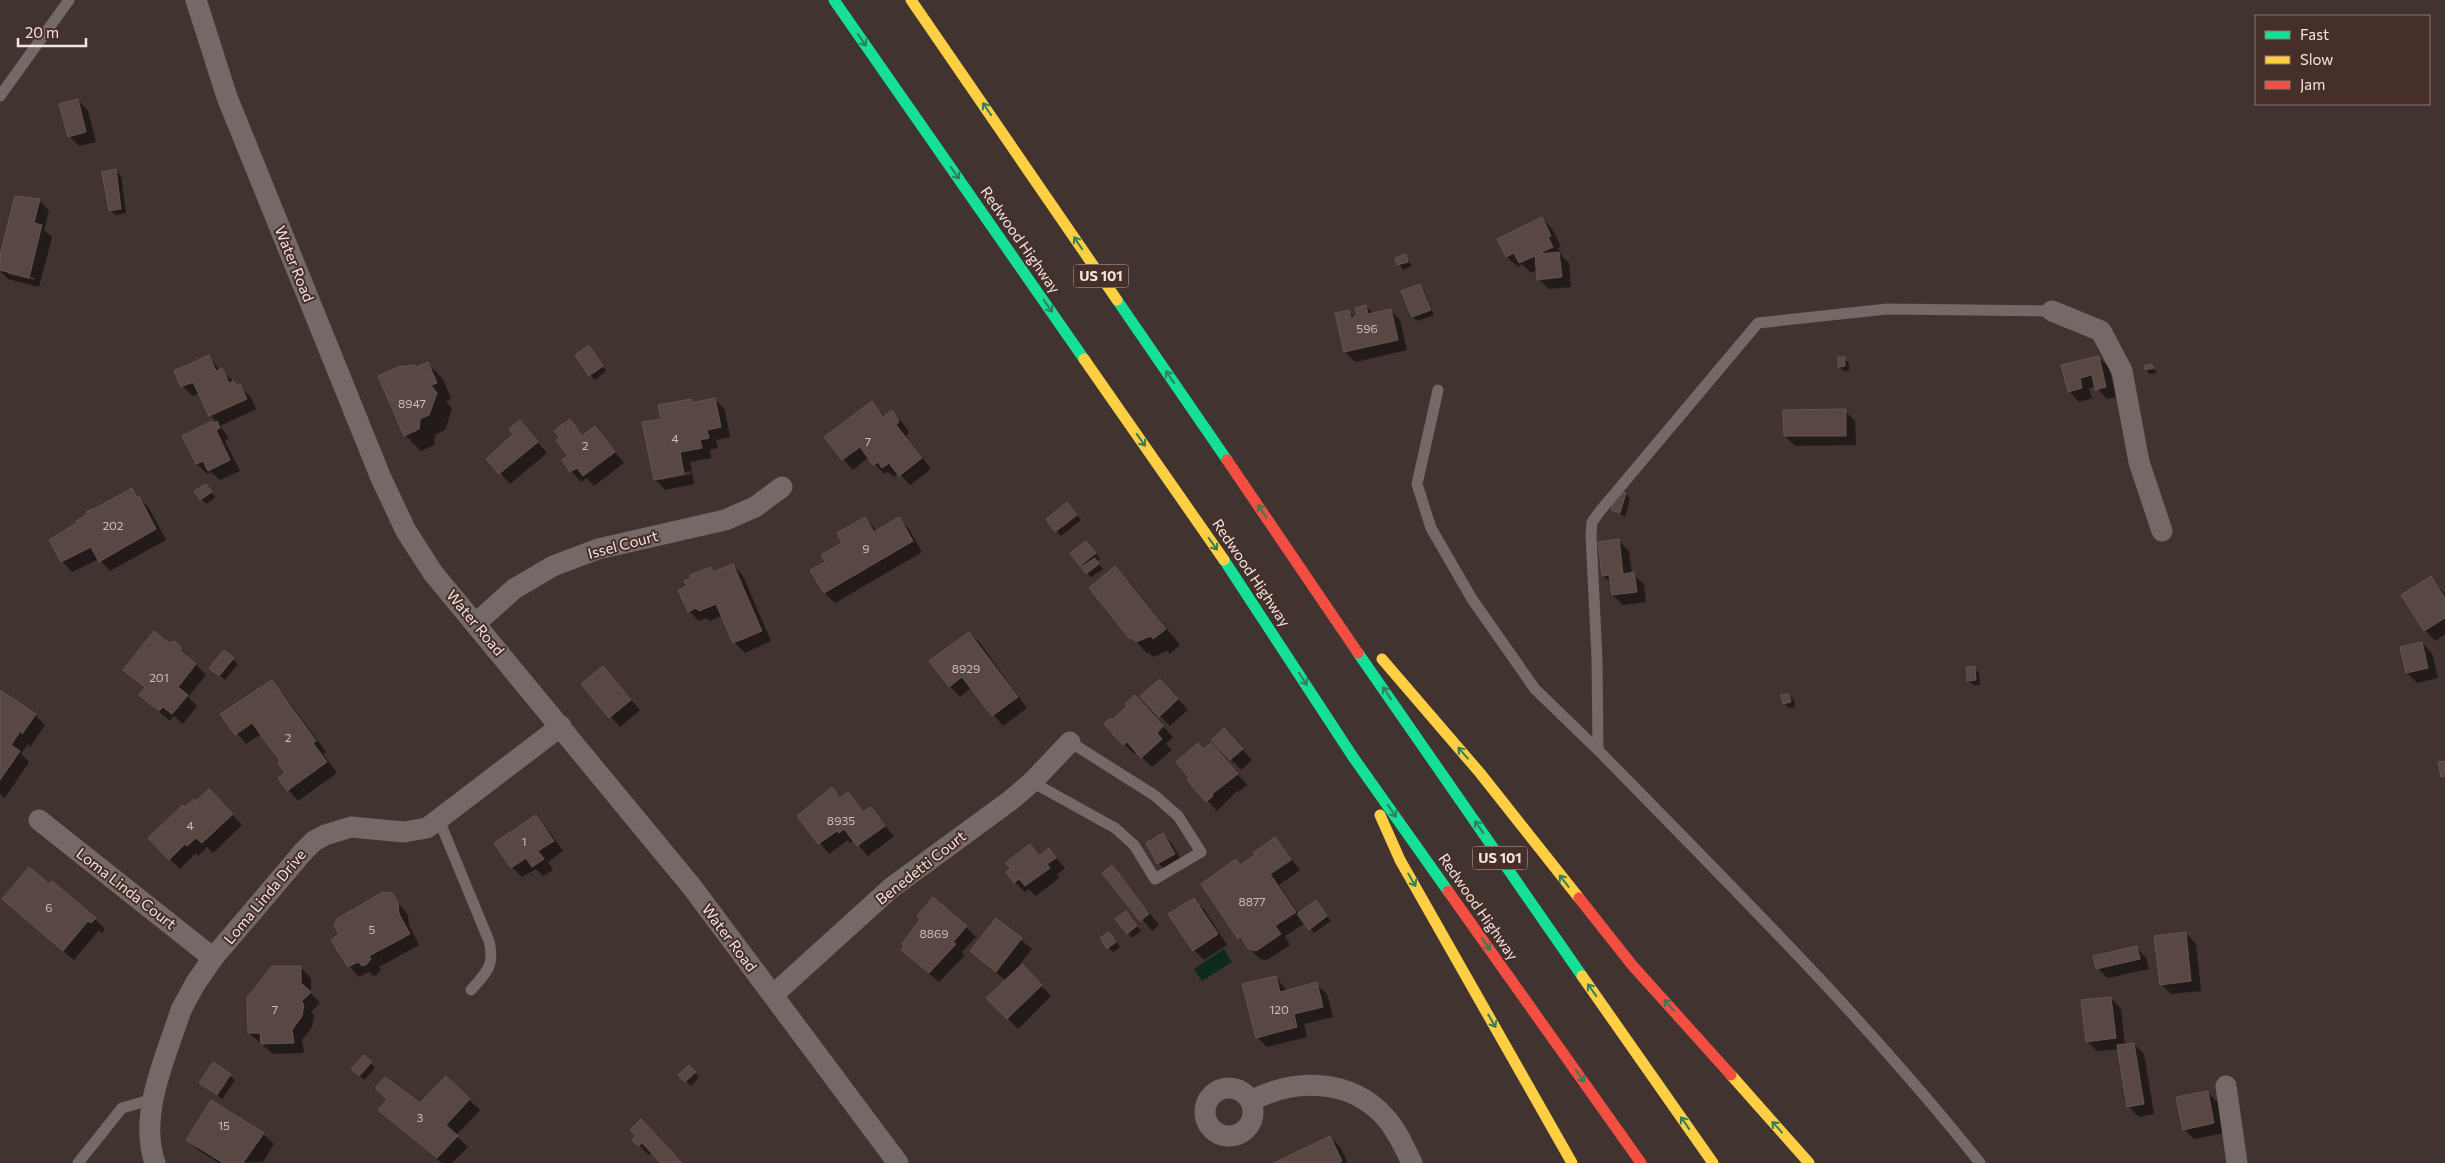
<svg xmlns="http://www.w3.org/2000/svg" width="2445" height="1163" font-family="Commissioner,sans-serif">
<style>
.water{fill:#0d2b1c}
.shadow{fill:#0007;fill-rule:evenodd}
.building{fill:#584743;stroke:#625653}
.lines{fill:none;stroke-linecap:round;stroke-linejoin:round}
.lane{stroke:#746966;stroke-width:11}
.street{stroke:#746966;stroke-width:21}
.fast{stroke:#16e098;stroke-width:11}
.slow{stroke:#ffcf43;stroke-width:11}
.jam{stroke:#f24e42;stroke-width:11}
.oneway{stroke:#317f5b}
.labels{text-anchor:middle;stroke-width:4;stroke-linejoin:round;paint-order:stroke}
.number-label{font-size:12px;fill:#cdbdb9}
.shield{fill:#472f29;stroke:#c0aea9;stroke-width:1}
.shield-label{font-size:14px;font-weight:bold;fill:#f4e4e0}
.street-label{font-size:15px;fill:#f4e4e0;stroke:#472f29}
</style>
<rect width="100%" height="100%" fill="#403330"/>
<path class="water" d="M1224,949l8,13 -30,19 -8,-12z"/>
<g class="shadow">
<path d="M78,100l10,11 8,31 -17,4 -10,-10z"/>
<path d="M116,171l5,5 5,37 -11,2 -5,-5z"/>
<path d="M39,200l10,11 -5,19 8,7 -13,50 -31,-8 -8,-8v-10zM8,271l27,7 -1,2 -26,-6z"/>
<path d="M1542,218l10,11 9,17 -3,2 4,8 7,7 2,24 -22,2 -11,-10 -1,-9 -6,3 -9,-9 -4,3 -11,-10 -8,-18z"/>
<path d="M1405,256l7,10 -9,4 -7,-11z"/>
<path d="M1420,285l4,5 10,25 -16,6 -5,-4 -10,-25z"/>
<path d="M1366,306l8,8 16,-4 10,10 7,30 -51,12 -11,-10 -8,-38 11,-3 7,7z"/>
<path d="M589,347l17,24 -11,9 -5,-5z"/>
<path d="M208,356l12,14 30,26 6,13 -36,17 9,12 -4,3 15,30 -20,9 -9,-8 -4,2 -10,-10 16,-39 4,-3 -6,-6 -11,-23 -7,3 -11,-10z"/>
<path d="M2098,357l11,10 7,30 -9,2 -11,-12 -7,1 3,10 -13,4 -10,-11 -6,-25z"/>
<path d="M1845,359l4,4v8h-5l-5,-5z"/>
<path d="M427,363l16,16 8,20 -5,2 6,8 -7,21 -10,5 -1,10 -13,6 -16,-16 10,-69 2,2z"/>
<path d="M2150,365l5,5 2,3 -7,1 -4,-4z"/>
<path d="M715,399l10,11 5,27 -14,3 2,8 -8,2 1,8 -21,4 4,22 -29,6 -10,-11 7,-59 29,-20 3,3zM690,471l1,3 -30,6v-3z"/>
<path d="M872,402l13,15 7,-5 10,10 7,10 -3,4 25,33 -21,16 -11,-12 -5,4 -6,-5 -4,2 -15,-17 -16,13 -10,-11z"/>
<path d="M1845,411l10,10 1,24 -61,1 -10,-10z"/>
<path d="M570,421l13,15 12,-8 29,35 -30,23 -7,-8 -6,4 -10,-11 -1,-15 -9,-18z"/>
<path d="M520,422l27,31 -37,31 -22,-25 26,-25z"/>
<path d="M132,489l17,19 17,32 -56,31 -11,-12 -27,13 -10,-11 17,-37 16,-14z"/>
<path d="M210,490l5,8 -9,6 -10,-12z"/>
<path d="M1626,494l4,5 -5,18 -12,-8z"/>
<path d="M1072,509l9,11 -20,16 -5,-5z"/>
<path d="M865,518l12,13 22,-12 10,10 13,23 -87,51 -10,-10 -13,-22 14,-9z"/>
<path d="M1619,541l10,10 3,23 12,10 2,18 -23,3 -10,-10 -1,-11 -9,-8z"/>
<path d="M1091,547l9,12 -4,2 7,8 -12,8 -10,-12z"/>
<path d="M733,565l10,11 28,65 -26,12 -11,-11 -11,-27 -13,6 -3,-3 -8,3 -10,-10v-24l22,-18 4,4z"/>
<path d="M1115,568l15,15 50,62 -10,9 -3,-3 -14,6 -5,-5 -1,2 -56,-66z"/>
<path d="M2431,578l14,16v40l-10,7 -10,-11z"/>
<path d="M969,633l11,10 47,65 -24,18 -31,-39 -12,10 -10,-11z"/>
<path d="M2422,643l10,10 6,25 -21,5 -10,-10 -5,-25z"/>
<path d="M168,644l11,3 27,28 -18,22 9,9 -14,18 -9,-8 -4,5 -19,-16 -11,-10 6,-7 -21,-19z"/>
<path d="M224,652l14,12 -13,16 -9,-7z"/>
<path d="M603,668l37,42 -20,17 -37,-42z"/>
<path d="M1974,668l5,5 1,12h-7l-5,-5z"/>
<path d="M272,682l10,10 44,60 -3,2 14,19 -39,28 -19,-23 8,-5 -5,-11 -21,-28 -15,10 -24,-29z"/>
<path d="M0,691l35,24 10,10 -15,22 -2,-3 -7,10 8,8 -24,36 -5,-4z"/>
<path d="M1170,691l18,19 -18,16 -10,-10z"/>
<path d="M1789,695l5,5 1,7 -6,1 -5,-5z"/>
<path d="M1145,707l28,30 -7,7 6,6 -20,17 -15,-15 -3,2 -10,-10 -12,-23z"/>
<path d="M1213,740h21l18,20 -11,10z"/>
<path d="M1204,751l17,4 26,30 -9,7 -1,-1 -20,20 -29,-31z"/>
<path d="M832,789l10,9 6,-4 17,19 5,-4 24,27 -26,20 -14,-16 -4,3 -2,-3 -19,14 -30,-38z"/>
<path d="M219,801l23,24 -29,28 -6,-6 -9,9 -2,-3 -16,16 -10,-10 16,-50 10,-6z"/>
<path d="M536,816l10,11 17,24 -15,11 5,8 -10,6 -7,-7 -14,8 -10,-10z"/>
<path d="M1163,835l10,10 11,20 -15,8 -11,-10z"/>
<path d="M1275,839l25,31 -21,15 20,29 21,-7 11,14 -17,12 -9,-10 -20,13 5,9 -23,15 -7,-1 -21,-21 2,-72z"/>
<path d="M1030,846l10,10 9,-6 16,18 -8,7 2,3 -23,18 -7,-7 -4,3 -10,-10z"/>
<path d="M1112,867l47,58 -7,6 -48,-58z"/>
<path d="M50,886l45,33 10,10 -3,4 -3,-3 -25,30 -60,-51z"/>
<path d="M392,895l16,20 1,10 10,20 -40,22 2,3 -5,5 -3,1 -4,-4 -10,5 -10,-11z"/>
<path d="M1193,899l11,10 23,36 -23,15 -10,-10z"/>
<path d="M1130,918l11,13 -9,7 -4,-5z"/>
<path d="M997,920l35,29 -12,15 31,32 -33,33 -30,-31 18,-17 -34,-30z"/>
<path d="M966,927l10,10 -14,15 3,3 -26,27 -26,-22z"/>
<path d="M1109,933l11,14 -7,5 -5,-4z"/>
<path d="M2186,933l10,11 5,47 -30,3 -10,-10z"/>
<path d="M2136,947l10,11 3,11 -41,9 -11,-10z"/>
<path d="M300,967l11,11v15l9,10 -9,9 3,4 -2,11 -10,13 2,13 -31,1 -24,-21z"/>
<path d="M1276,977l11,14 29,-7 11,10 6,23 -29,7 3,13 -40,10 -10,-10z"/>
<path d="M2111,998l10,11 4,36 9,-1 10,10 10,60 -15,3 -11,-11 -9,-57 -22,2 -10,-10z"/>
<path d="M213,1063l22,17 -13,19 -22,-17z"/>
<path d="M371,1063l4,5 -11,12 -11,-11z"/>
<path d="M689,1067l10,10 -8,9 -11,-11z"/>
<path d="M446,1078l34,32 -24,25 12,12 -16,16h-10l-63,-53 41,-5z"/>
<path d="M2208,1092l10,11 6,30 -30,6 -10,-10z"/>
<path d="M211,1102l52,32 11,10 -11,18 -44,1 -21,-13 -10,-10z"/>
<path d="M637,1136l44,27h-18l-10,-11 -4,3 -15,-15z"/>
<path d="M1330,1137l10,10 8,16h-71z"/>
</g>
<g class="building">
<path d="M78,99l8,33 -18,5 -9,-33z"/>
<path d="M116,169l5,40 -12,2 -7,-39z"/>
<path d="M15,196l25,3 -6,24 8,2 -13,53 -29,-8v-14z"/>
<path d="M1542,217l9,19 -3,1 5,10 -15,7 21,-2 3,25 -25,3 -2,-24 -16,7 -5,-10 -8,4 -9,-18z"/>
<path d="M1406,254l2,8 -11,3 -2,-7z"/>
<path d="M1420,284l11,26 -19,7 -11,-26z"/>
<path d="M1366,305l2,9 23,-5 7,31 -54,12 -9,-39 14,-3 2,8 6,-2 -2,-8z"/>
<path d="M589,345l14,21 -14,10 -14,-21z"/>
<path d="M209,355l7,16 6,-3 7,15 5,-2 2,4 4,-1 7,15 -38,17 -16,-34 -12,5 -7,-16z"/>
<path d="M2099,356l7,31 -11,3 -3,-15 -12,3 2,10 -14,4 -7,-27z"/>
<path d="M1838,357h7v9l-7,1z"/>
<path d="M428,362l9,21 -6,2 6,8 -8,22 -9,4 -1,10 -15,7 -26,-60 20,-9 17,-2 1,2z"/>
<path d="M2151,364l3,4 -9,2 -1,-4z"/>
<path d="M715,398l6,29 -14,3 2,8 -9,2 2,8 -22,4 4,22 -30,6 -12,-58 19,-3 -3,-14 33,-6 1,4z"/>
<path d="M872,401l11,16 9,-7 7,11 -3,4 26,33 -23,18 -10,-13 -7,5 -4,-6 -5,3 -13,-18 -18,13 -18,-23z"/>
<path d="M1846,409v27h-62l-1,-26z"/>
<path d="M570,419l12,17 13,-10 20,26 -32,24 -6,-8 -7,4 -8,-12 6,-4 -12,-16 4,-2 -6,-7z"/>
<path d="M520,420l18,22 -39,32 -13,-15 27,-25 -4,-5z"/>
<path d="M212,421l1,3 4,-3 3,7 -4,2 14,30 -22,11 -5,-10 -7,3 -14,-28z"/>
<path d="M206,484l6,8 -12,8 -6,-9z"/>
<path d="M132,488l5,9 2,-1 17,33 -57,33 -8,-15 -30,15 -12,-22 28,-17 -1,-2 10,-6 1,-4 7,-2z"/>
<path d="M1618,490l8,3 -6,20 -9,-3z"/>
<path d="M1067,502l10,13 -22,17 -9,-13z"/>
<path d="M865,517l9,15 25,-15 14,24 -89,52 -14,-23 15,-8 -4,-7 21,-12 -5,-10z"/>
<path d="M1619,539l4,35 11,-2 3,20 -25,3 -3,-20 -7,1 -4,-34z"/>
<path d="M1086,541l10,12 -16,13 -10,-13z"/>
<path d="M1095,558l4,6 -13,10 -5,-7z"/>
<path d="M733,564l29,67 -29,12 -17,-39 -17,7 -3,-3 -8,4 -10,-22 9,-4 -3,-5 7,-3 -1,-3 21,-8 2,5z"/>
<path d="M1115,566l51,63 -13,10 -2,-3 -15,6 -4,-5 -2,2 -41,-51z"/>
<path d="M2431,576l14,22v20l-21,13 -23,-36z"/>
<path d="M154,631l15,12 5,-2 6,5 1,5 15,13 -18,23 10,8 -16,19 -9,-7 -4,4 -20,-16 6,-8 -22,-17z"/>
<path d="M969,632l49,65 -26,19 -30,-39 -13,10 -20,-26z"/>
<path d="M2422,642l6,26 -22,5 -6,-26z"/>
<path d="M224,650l10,8 -15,18 -10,-8z"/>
<path d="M603,666l28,34 -22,18 -28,-34z"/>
<path d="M1975,666l1,14 -9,1 -1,-14z"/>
<path d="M1160,679l18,20 -19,18 -19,-21z"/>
<path d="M272,680l44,61 -3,2 14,19 -40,29 -9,-13 7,-5 -7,-10 2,-2 -28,-38 -17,12 -15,-21z"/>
<path d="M0,690l36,24 -14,20 -1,-4 -10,15 9,6 -20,29z"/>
<path d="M1789,694l2,8 -8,2 -2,-9z"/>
<path d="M1135,695l28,31 -6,7 5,6 -21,19 -14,-16 -4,3 -19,-21 6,-6 2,2 15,-14 -2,-2z"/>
<path d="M1224,728l19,21 -13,11 -19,-20z"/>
<path d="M1198,743l5,6 8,-6 27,31 -26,20 1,2 -7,6 -19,-22 2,-2 -13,-16z"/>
<path d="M2445,761v15l-4,1 -3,-15z"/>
<path d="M832,787l8,11 8,-6 15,20 8,-5 14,19 -28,20 -13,-17 -5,4 -2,-2 -19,13 -21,-28z"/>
<path d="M209,789l24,25 -31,29 -6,-5 -9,8 -2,-2 -16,16 -21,-22 35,-33 2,2 9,-8 2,2z"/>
<path d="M536,815l18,26 -16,10 6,8 -12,8 -6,-9 -15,10 -17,-25z"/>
<path d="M1163,833l12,21 -18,10 -11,-21z"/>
<path d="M1275,837l16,23 -21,14 26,38 -21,14 6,8 -25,17 -7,-2 -9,-12 -2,2 -37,-55 35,-25 4,6 15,-10 -2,-2z"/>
<path d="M1030,844l9,12 10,-8 7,10 -9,6 3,4 -25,18 -6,-7 -5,4 -8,-11 5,-4 -6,-5z"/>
<path d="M1112,865l37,49 -9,7 -38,-48z"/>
<path d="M29,867l20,17 3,-3 44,37 -5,5 -3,-2 -25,30 -61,-52z"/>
<path d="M383,892l9,1 6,10 1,11 11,20 -41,22 2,3 -5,6 -4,1 -4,-4 -10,5 -17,-27 8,-6 -5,-8 3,-7z"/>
<path d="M933,897l34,29 -14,16 3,2 -27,29 -28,-23 3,-4 -2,-2 18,-25 -3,-3z"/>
<path d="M1194,898l24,36 -25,17 -25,-37z"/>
<path d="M1316,900l11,16 -18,14 -12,-16z"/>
<path d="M1126,911l11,15 -10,8 -12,-15z"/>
<path d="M996,918l26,20 -26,34 -26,-21z"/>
<path d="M1109,932l7,10 -9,7 -7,-11z"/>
<path d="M2186,932l5,49 -31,4 -6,-49z"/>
<path d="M2137,946l3,13 -44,10 -3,-13z"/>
<path d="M1022,964l20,21 -35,34 -21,-21z"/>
<path d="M272,966h29v17l10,9 -10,10 3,2 -2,12 -10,14 2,13 -33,1 -1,-11h-12l-1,-35z"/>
<path d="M1276,976l4,16 37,-10 6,25 -29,7 3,13 -41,11 -14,-54z"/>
<path d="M2111,997l5,41 -30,4 -5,-42z"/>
<path d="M2134,1043l10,61 -17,3 -10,-62z"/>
<path d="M364,1055l8,7 -13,14 -8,-7z"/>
<path d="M213,1062l18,12 -14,21 -18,-12z"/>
<path d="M689,1065l7,7 -11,10 -7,-7z"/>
<path d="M446,1076l24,23 -24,26 12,11 -21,22 -59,-48 9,-11 -12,-11 10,-11 35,26z"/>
<path d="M2208,1091l6,32 -31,7 -7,-33z"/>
<path d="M211,1100l53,33 -21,30h-20l-37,-23z"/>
<path d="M641,1119l41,44h-21l-19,-20 -4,3 -6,-6 4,-4 -6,-6z"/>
<path d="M1330,1136l12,25 -3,2h-65z"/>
</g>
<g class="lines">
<g class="lane">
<path d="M0,96l69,-96"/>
<path d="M1438,390l-21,94 14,44 41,71 63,90 63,61"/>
<path d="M1032,782l83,46 19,17 21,34 46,-27 -23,-36 -24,-21 -84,-53"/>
<path d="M439,820l50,121c6,25 -2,31 -18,49"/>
<path d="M78,1163l44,-55 31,-9"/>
<path d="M1980,1163c-117,-147 -251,-279 -382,-413l-1,-91 -6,-124 1,-13 8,-11 158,-188 129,-14 165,2"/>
</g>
<g class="street">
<path d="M196,0l31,97 154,381 25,53 27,42 259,314 206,276"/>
<path d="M2052,311l49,20 21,40 17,91 23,69"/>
<path d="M476,623l38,-34 39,-23 45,-17 127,-29 30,-13 27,-20"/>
<path d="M39,820l174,138"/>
<path d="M773,995l118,-107 120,-88 21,-18 38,-40"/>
<path d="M2226,1086l11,77"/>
<circle cx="1229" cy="1112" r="24"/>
<path d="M1251,1101c43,-23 99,-23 134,16 12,13 19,30 27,46"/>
<path d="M155,1163c-17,-49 11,-106 26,-153l14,-26 18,-26 90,-106 11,-11 11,-6 26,-8 53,5 23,-4 134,-102"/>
</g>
<g class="fast">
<path d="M834,0l250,359"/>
<path d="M1117,300l110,160"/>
<path d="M1224,560l129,197 95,134"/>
<path d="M1358,653l224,323"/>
</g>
<g class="slow">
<path d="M911,0l206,300"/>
<path d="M1084,359l140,201"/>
<path d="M1382,659l98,114 99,125"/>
<path d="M1380,815l20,45 172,303"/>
<path d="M1582,976l131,187"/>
<path d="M1731,1075l78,88"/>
</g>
<g class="jam">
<path d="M1227,460l131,193"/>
<path d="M1448,891l193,272"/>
<path d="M1579,898l53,67 99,110"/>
</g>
</g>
<defs><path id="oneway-shaft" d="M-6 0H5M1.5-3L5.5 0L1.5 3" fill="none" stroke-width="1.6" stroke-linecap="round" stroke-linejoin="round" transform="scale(1.25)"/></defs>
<g class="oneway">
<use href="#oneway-shaft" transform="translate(862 40) rotate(55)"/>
<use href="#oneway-shaft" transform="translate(987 109) rotate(-124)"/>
<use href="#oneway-shaft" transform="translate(955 173) rotate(55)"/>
<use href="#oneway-shaft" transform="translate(1078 243) rotate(-124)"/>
<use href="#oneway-shaft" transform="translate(1048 306) rotate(55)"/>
<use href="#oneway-shaft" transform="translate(1170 377) rotate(-124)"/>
<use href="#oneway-shaft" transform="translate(1141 440) rotate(55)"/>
<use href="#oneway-shaft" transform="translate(1262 511) rotate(-124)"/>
<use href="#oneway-shaft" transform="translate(1213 544) rotate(55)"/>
<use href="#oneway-shaft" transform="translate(1303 679) rotate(57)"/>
<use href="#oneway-shaft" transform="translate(1387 693) rotate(-124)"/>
<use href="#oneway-shaft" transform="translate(1463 753) rotate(-131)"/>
<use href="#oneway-shaft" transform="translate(1392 811) rotate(55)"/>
<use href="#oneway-shaft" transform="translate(1479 827) rotate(-125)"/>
<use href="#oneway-shaft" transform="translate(1412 880) rotate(60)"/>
<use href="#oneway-shaft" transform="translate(1564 881) rotate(-128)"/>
<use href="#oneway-shaft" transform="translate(1486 944) rotate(55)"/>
<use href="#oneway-shaft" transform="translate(1592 990) rotate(-125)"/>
<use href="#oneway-shaft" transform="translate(1669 1005) rotate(-132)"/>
<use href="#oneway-shaft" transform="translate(1492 1021) rotate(60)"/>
<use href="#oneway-shaft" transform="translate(1580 1076) rotate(55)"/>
<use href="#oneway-shaft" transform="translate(1685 1123) rotate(-125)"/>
<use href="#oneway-shaft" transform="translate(1777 1127) rotate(-132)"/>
</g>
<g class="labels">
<g class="number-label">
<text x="1367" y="333">596</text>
<text x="412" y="408">8947</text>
<text x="675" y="443">4</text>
<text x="868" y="446">7</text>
<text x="585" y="450">2</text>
<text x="113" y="530">202</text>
<text x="866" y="553">9</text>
<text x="966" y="673">8929</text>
<text x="159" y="682">201</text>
<text x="288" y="742">2</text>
<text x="841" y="825">8935</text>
<text x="190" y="830">4</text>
<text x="524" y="846">1</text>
<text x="1252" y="906">8877</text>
<text x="49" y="912">6</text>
<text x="372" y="934">5</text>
<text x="934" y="938">8869</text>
<text x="275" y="1014">7</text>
<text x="1279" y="1014">120</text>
<text x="420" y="1122">3</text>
<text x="224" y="1130">15</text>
</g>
<g class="shield">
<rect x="1073.5" y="264.5" width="55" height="23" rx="4"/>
<rect x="1472.5" y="846.5" width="55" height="23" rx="4"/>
</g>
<g class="shield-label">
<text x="1101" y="281">US 101</text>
<text x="1500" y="863">US 101</text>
</g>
<g class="street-label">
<text transform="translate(1020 240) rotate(55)" y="5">Redwood Highway</text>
<text transform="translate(294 264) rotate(68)" y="5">Water Road</text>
<text transform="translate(623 545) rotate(-15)" y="5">Issel Court</text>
<text transform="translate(1251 573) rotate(56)" y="5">Redwood Highway</text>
<text transform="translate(475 623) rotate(50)" y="5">Water Road</text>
<text transform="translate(921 868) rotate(-38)" y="5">Benedetti Court</text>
<text transform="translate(126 889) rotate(38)" y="5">Loma Linda Court</text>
<text transform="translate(265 897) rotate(-50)" y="5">Loma Linda Drive</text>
<text transform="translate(1478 907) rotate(55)" y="5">Redwood Highway</text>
<text transform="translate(729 938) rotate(53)" y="5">Water Road</text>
</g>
</g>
<rect x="2255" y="15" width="175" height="90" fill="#472f29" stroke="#8c7772"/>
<rect x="2265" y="31" width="25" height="8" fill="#16e098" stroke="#8c7772"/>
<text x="2300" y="40" font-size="15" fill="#f4e4e0">Fast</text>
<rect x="2265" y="56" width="25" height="8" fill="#ffcf43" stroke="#8c7772"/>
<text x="2300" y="65" font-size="15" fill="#f4e4e0">Slow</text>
<rect x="2265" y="81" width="25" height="8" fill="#f24e42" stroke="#8c7772"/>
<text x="2300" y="90" font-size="15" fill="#f4e4e0">Jam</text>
<path d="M18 38v8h68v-8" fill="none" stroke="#f4e4e0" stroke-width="2.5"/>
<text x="25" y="38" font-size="15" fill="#f4e4e0" stroke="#472f29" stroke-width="4" paint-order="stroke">20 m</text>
</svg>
